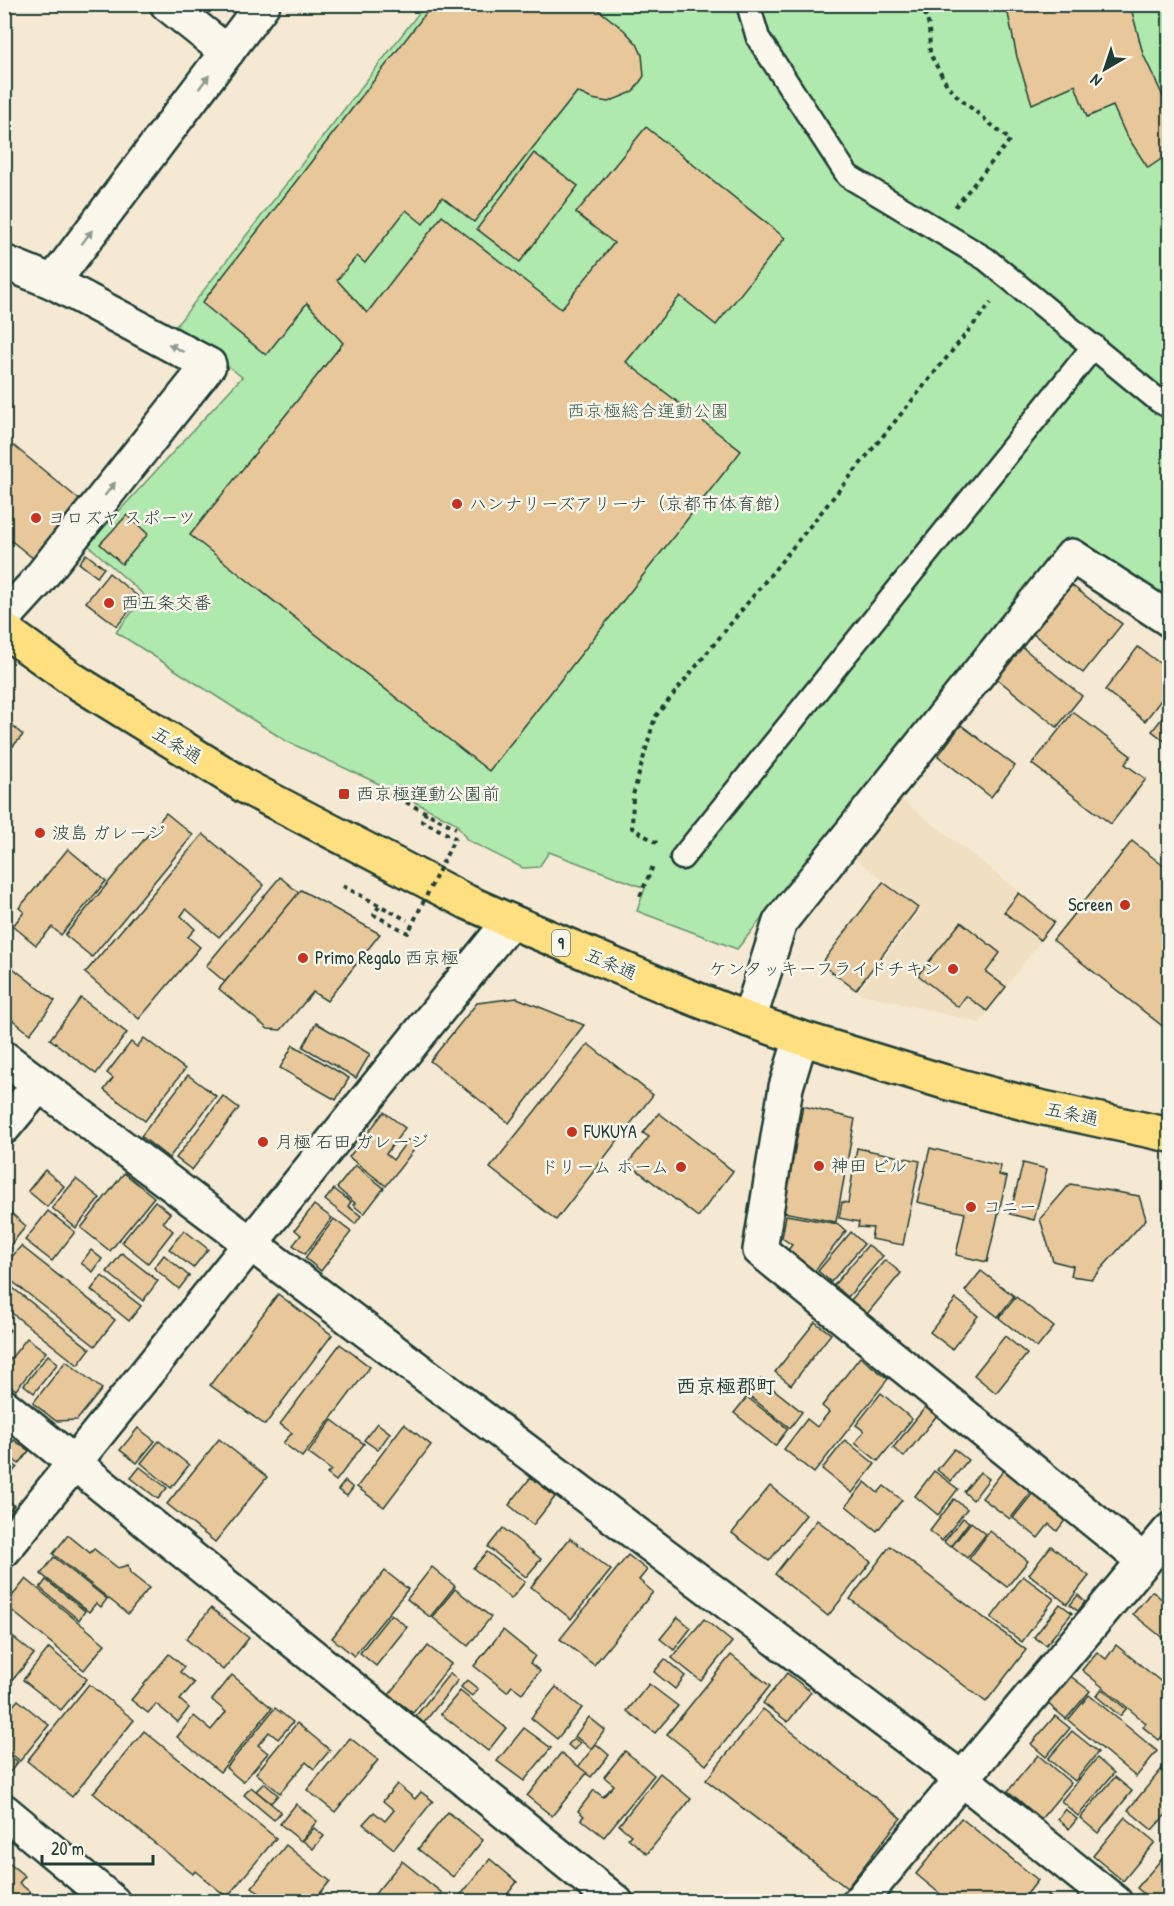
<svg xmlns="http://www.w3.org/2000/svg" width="1174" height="1906" font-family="'Patrick Hand','Klee One',sans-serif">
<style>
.built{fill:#f1dfc2}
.green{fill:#b0e9ad;stroke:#689370;stroke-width:1.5}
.building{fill:#e8c89a;stroke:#1f3d34;stroke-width:1.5}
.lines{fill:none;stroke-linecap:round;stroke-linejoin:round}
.service-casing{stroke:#1f3d34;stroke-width:27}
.minor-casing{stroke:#1f3d34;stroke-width:38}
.secondary-casing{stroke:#1f3d34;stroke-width:38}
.trunk-casing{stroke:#1f3d34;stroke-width:38}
.path{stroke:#1f3d34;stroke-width:4;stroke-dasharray:4.5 4.5;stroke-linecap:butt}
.service{stroke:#fbf7ec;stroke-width:22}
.minor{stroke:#fbf7ec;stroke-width:33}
.secondary{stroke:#fbf7ec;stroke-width:33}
.trunk{stroke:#ffdf80;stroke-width:33}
.path-bridge{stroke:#1f3d34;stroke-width:4;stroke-dasharray:4.5 4.5;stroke-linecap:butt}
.oneway{fill:#8d9a90}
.poi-dot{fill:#c8321e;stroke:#fbf7ec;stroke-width:2}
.labels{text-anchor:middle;stroke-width:5;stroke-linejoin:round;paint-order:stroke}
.shield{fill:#fbf7ec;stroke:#61756b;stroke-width:1.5}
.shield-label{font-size:16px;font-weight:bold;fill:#1f3d34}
.park-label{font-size:18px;fill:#3c5f4c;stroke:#fbf7ec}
.poi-label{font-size:18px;fill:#1f3d34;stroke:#fbf7ec;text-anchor:start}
.street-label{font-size:18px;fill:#1f3d34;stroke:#fbf7ec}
.neighbourhood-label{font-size:20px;font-weight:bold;fill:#1f3d34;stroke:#fbf7ec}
</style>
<rect width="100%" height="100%" fill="#f5e9d3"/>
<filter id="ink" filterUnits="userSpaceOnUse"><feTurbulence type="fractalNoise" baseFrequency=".0167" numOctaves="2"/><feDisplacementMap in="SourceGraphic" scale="12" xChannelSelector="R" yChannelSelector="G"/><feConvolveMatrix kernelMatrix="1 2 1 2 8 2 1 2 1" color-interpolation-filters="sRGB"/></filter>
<g filter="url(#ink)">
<path class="built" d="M898,797l158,123 -76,103 -122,-30 63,-84 -68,-52z"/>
<path class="green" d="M425,5h744v594l-98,-62 -334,412 -100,-38 8,-23 -96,-36 -10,15 -16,1 -56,-28 -11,-17 -81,-41 -89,-41 -170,-109 29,-36 -57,-51 154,-168 -66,-51z"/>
<g class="building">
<path d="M433,4h158l33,26 13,14 5,11 2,21 -11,16 -25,10 -16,-3 -15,-7 -103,130 -32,-25 -19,27 -17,-14 -41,53 -8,-7 -20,24 30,33 75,-97 119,93 53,-66 -38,-30 70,-86 139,111 -69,87 -36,-29 -54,66 115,89 -252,320 -299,-236 153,-192 -36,-40 -41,52 -64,-52z"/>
<path d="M1006,4h124l13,50 27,57v42l-22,15 -23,-35 -12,-27 -26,11 -12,-32 -43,19 -15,-47z"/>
<path d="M534,153l44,33 -58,76 -43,-33z"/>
<path d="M14,446l67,55 -47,58 -30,-24v-77z"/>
<path d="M127,515l21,19 -26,30 -22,-20z"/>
<path d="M86,554l18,14 -7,9 -18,-14z"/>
<path d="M109,573l31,25 -23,28 -31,-24z"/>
<path d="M1070,584l52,40 -39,49 -51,-40z"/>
<path d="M1022,647l60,49 -25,31 -61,-49z"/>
<path d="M1138,647l32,24v17l-25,33 -40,-31z"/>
<path d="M1170,708v37l-18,-14z"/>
<path d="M1073,712l58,44 -6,8 21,15 -35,45 -79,-60z"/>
<path d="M4,719l19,16 -19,21z"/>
<path d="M961,725l54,41 -24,31 -53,-41z"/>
<path d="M166,813l27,22 -101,122 -27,-22z"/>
<path d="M203,834l61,51 -45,52 -33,-28 -5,7 14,13 -7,8 12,10 -61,72 -54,-46z"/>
<path d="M1132,841l38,30v161l-117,-92z"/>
<path d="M68,849l38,32 -45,54 -9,-8 -16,18 -23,-19 11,-14 -5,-4z"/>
<path d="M280,877l19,16 -74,89 -19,-16z"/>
<path d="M883,882l35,26 -62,82 -35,-26z"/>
<path d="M301,890l79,44 -53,67 -14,-9 -32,38 -13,-1 -49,-40z"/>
<path d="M1019,893l35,29 -14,18 -36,-28z"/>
<path d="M961,922l39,31 -14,19 20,15 -19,24 -21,-15 -8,11 -40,-32z"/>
<path d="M5,962l50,39 -25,33 -26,-21z"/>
<path d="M81,998l46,35 -31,41 -46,-35z"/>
<path d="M517,998l67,27 -75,98 -79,-62 47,-58z"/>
<path d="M316,1023l54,31 -14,24 -53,-31z"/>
<path d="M144,1038l41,31 -40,52 -41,-31 9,-12 -6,-5 24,-31 6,5z"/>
<path d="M588,1044l65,51 -97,125 -66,-52z"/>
<path d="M293,1045l56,33 -13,22 -56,-32z"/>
<path d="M188,1075l28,21 -47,62 -28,-22z"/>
<path d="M223,1096l16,12 -47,62 -16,-12z"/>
<path d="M803,1106l52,13 -19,103 -53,-10z"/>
<path d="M384,1112l21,16 -19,26 7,6 15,-20 9,6 -31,40 -37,-29z"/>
<path d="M659,1113l74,58 -35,46 -70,-54 21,-26 -6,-4z"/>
<path d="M857,1148l63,13 -17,84 -32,-6 2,-11 -15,-1 1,-5 -20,-4 3,-16 6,1z"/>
<path d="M930,1148l71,18 -2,9 8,2 -20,85 -31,-7 9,-42 -48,-11z"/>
<path d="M1023,1163l24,6 -13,51 -24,-6z"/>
<path d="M355,1165l29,23 -20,26 -11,-9 2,-2 -18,-15z"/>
<path d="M45,1170l19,16 -17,21 -19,-16z"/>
<path d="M124,1173l30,24 -44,54 -29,-23z"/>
<path d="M76,1179l24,19 -24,30 -24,-20z"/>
<path d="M1070,1184l69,12 7,23 -54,60 -21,-3 2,-10 -20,-5 -13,-42z"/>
<path d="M334,1189l17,13 -3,4 13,10 -6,8 -30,-24z"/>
<path d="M155,1201l15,12 -7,9 10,9 -25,32 -26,-21z"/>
<path d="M314,1205l18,13 -27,36 -12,-9 8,-10 -6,-5z"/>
<path d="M48,1211l27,21 -23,29 -27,-21z"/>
<path d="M10,1212l16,14 -22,27v-34z"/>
<path d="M786,1215l52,9 8,7 -31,40 -27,-21 4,-5 -10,-7z"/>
<path d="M334,1219l17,13 -30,39 -16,-13z"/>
<path d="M184,1230l24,19 -15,19 -24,-19z"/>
<path d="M851,1232l13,12 -33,38 -13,-11z"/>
<path d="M868,1245l15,11 -35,41 -14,-12z"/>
<path d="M21,1246l94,74 -20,26 -91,-71v-9z"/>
<path d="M91,1250l11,9 -9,13 -12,-9z"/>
<path d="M122,1253l36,28 -15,20 -36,-29z"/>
<path d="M164,1255l25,21 -10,13 -25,-21z"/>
<path d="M885,1260l16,13 -34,41 -16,-14z"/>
<path d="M981,1271l33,25 -16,21 -33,-26z"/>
<path d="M102,1276l39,30 -12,15 -38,-31z"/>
<path d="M4,1281l86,68 -12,16 -74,-58z"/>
<path d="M278,1294l54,41 -67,90 -55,-40z"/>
<path d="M1016,1297l38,30 -17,21 -38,-30z"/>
<path d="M956,1299l22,17 -26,33 -22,-17z"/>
<path d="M815,1322l16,12 -40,51 -16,-13z"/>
<path d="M4,1325l6,5 -6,7z"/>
<path d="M1005,1336l22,18 -31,39 -22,-18z"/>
<path d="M27,1338l19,14 -30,38 -12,-9v-14z"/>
<path d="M340,1344l30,23 -68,90 -19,-14 9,-10 -12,-9z"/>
<path d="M48,1355l10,8 -24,30 -10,-8z"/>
<path d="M860,1357l28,22 -74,94 -30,-24 23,-30 10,8 12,-15 -7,-6z"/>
<path d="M66,1361l36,28 -25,31 -21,1 -23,-18z"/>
<path d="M761,1379l41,33 -12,16 -42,-33z"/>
<path d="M881,1393l31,26 -34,42 -23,-18 9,-12 -8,-6z"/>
<path d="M747,1397l41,32 -13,17 -41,-33z"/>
<path d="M927,1405l11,9 -34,43 -11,-9z"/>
<path d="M332,1420l32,24 -28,37 -9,-7 4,-4 -23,-17z"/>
<path d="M377,1423l13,10 -12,17 -14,-10z"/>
<path d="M404,1424l27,21 -47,62 -27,-20z"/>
<path d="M138,1428l17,13 -18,22 -17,-13z"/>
<path d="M219,1439l48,38 -52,65 -48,-38z"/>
<path d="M14,1440l15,11 -10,13 -15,-11z"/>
<path d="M845,1440l30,24 -23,29 -30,-24z"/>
<path d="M159,1441l30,24 -18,23 -30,-25z"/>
<path d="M954,1449l14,11 -17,21 -14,-11z"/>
<path d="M4,1457l13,10 -13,15z"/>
<path d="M140,1467l27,21 -9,11 -27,-21z"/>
<path d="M1004,1470l28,21 -22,28 -28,-21z"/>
<path d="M934,1471l24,18 -20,26 -23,-19z"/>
<path d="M980,1472l9,7 -16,21 -9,-8z"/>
<path d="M531,1477l24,20 -22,28 -24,-20z"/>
<path d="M345,1481l8,7 -6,8 -9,-6z"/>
<path d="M865,1482l13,11 6,-7 18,14 -25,31 -31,-25z"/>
<path d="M770,1486l36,29 -37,46 -37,-28z"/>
<path d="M1033,1493l33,26 -9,12 -8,-7 -11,14 -25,-20z"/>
<path d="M4,1497l10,8 -10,12z"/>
<path d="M954,1499l13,10 -25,32 -12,-10z"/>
<path d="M963,1518l6,4 -19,25 -6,-5z"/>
<path d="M817,1520l54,42 -43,54 -53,-42z"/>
<path d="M971,1522l15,12 -19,24 -15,-12z"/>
<path d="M503,1528l38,31 -15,18 -38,-30z"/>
<path d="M990,1531l38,30 -21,26 -38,-28z"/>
<path d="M68,1535l22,18 4,-4 24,19 10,-3 2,8 19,15 -21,26 -75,-60z"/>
<path d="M570,1538l41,32 -40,49 -40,-32z"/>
<path d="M890,1546l136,104 -40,52 -136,-103z"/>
<path d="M1051,1546l38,30 -22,28 -38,-30z"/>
<path d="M487,1552l38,30 -14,17 -38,-31z"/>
<path d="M628,1555l19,15 -8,10 14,12 -59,73 -34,-26z"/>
<path d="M54,1557l53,42 -6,8 -5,-4 -7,9 -48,-38z"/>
<path d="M432,1567l23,19 -25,31 -23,-18z"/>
<path d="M385,1571l23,18 -54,67 -22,-18z"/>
<path d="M1023,1576l31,23 -32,43 -31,-24z"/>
<path d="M26,1579l79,65 -21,26 -79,-65z"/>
<path d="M46,1580l39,31 -6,9 -39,-32z"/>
<path d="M1170,1588v13l-7,-5z"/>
<path d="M455,1589l36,28 -23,29 -36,-29z"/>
<path d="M1152,1591l18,15v38l-37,-30z"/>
<path d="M1078,1595l7,7 -7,9 -8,-6z"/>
<path d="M1060,1604l12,9 -26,32 -12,-8z"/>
<path d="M211,1608l38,30 -26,32 -37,-31z"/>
<path d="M391,1614l16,13 -31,39 -16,-13z"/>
<path d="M678,1617l13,11 -17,22 -14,-11z"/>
<path d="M704,1619l28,23 -31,39 -29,-23z"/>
<path d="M4,1630l30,24 -24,29 -2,-2 -4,4z"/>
<path d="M503,1630l32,26 -5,7 10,8 -18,22 -10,-7 -5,6 -33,-26z"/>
<path d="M1116,1645l54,44v38l-11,13 -16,-13 3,-4 -64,-53 15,-18 9,7z"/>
<path d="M428,1646l23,18 -38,49 -24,-18z"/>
<path d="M49,1648l38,31 -26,31 -38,-30z"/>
<path d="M169,1654l15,13 -4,5 14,11 -14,17 9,8 -11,14 -22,-18 -8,9 -17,-13z"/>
<path d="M731,1655l39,31 -64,79 -39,-31z"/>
<path d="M665,1659l20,17 -10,13 -21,-17z"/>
<path d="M450,1673l8,7 -35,44 -8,-7z"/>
<path d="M787,1673l24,19 -23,30 -25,-19z"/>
<path d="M232,1675l40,33 -52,64 -43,-35 17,-21 17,14 15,-18 -14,-12z"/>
<path d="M1069,1675l21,16 -24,28 -20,-17z"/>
<path d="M467,1680l11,9 -6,7 -11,-9z"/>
<path d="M89,1684l45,36 -62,77 -45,-36z"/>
<path d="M649,1684l29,22 -23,27 -28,-22z"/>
<path d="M556,1687l26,21 -25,31 -26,-21z"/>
<path d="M1102,1689l24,20 -6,7 -24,-20z"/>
<path d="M460,1691l46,37 -18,23 -47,-37z"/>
<path d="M1089,1695l68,56 -21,26 -68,-57z"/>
<path d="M18,1700l31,25 -29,36 -16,-13v-32z"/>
<path d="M275,1708l18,14 -15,17 -9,-7 -11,13 10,8 -25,29 -17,-14z"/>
<path d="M763,1709l138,109 -54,70 -141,-108z"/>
<path d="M1055,1716l15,12 -24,29 -15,-13z"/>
<path d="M589,1717l16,13 -14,19 -16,-13z"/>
<path d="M297,1723l33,27 -16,19 -8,-7 -26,31 -24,-20z"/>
<path d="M524,1728l27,20 -27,33 -27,-20z"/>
<path d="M144,1731l132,107 -49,59 -32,-26 -2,3 -100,-81z"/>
<path d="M1072,1731l26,21 -23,29 -27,-22z"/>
<path d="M350,1738l28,22 -43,52 -28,-22z"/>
<path d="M574,1738l6,5 -6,7 -6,-5z"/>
<path d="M596,1744l13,11 -18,22 -13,-10z"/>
<path d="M4,1751l14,11 -14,17z"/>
<path d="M625,1751l29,24 -50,62 -23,-18 3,-3 -6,-5 16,-21 9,7 11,-12 -10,-8z"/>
<path d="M561,1753l26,20 -35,43 -25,-20z"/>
<path d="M1038,1755l33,28 -30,36 -33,-28z"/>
<path d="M1097,1758l17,15 -36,43 -17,-15z"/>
<path d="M1170,1759v51l-18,20 -24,-20z"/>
<path d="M660,1773l31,26 -44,55 -19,-16 3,-3 -12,-10z"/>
<path d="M1115,1777l17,14 -34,42 -18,-15z"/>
<path d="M264,1783l14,12 -7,8 -15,-12z"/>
<path d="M397,1784l18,15 6,-7 12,9 -39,48 -31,-25 11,-12 11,9 9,-11 -11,-9z"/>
<path d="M251,1787l30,25 -7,8 -30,-25z"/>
<path d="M296,1804l21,17 -16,20 -21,-17z"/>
<path d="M1065,1809l12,10 -8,10 -11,-10z"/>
<path d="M448,1812l35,28 -30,37 -35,-28z"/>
<path d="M1125,1817l30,25 -32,39 -30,-25z"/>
<path d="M961,1818l77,62 -17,22h-71l-34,-28z"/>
<path d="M314,1828l10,8 -11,13 -10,-8z"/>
<path d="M286,1845l44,36 -17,21h-43l-18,-15z"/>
<path d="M1165,1855l5,5v42h-17l-16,-14z"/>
<path d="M4,1859l21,17 -6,7 11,9 -7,10h-19z"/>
<path d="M490,1859l27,23 -16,20h-46z"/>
<path d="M402,1861l40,32 -6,9 -67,-1z"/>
<path d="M32,1893l10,9h-17z"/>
<path d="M1048,1895l8,7h-14z"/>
</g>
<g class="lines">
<g class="service-casing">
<g id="service">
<path d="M748,4l10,34 90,138 138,83 173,142 11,6"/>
<path d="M682,858l412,-512"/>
</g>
</g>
<g class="minor-casing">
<g id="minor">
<path d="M167,4l60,48"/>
<path d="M4,262l49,20"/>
<path d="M4,618l31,-34 174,-219 -156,-83 210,-278"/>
<path d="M749,1020l31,-98 292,-366 98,64"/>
<path d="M801,1038l-15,49 -26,163 384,311"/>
<path d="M4,1058l958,721 153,123"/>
<path d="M4,1127l35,-42"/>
<path d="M4,1406l612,496"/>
<path d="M4,1550l506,-629"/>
<path d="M859,1902l311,-372"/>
</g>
</g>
<g class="secondary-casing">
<path id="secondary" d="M4,1811l109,91"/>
</g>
<g class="trunk-casing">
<path id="trunk" d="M4,630l68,49 174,108 221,115 43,19 173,73 66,26 52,18 144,44 94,25 131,28"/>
</g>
<g class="path">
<path d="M922,4l7,22 1,28 17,31 12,13 51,42 -55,67"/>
<path d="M390,794l66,34"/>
<path d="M657,843l-25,-15 1,-33 22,-78 336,-414"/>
<path d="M343,886l64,34"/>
<path d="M640,896l13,-30"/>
</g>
<use href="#service" class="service"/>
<use href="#minor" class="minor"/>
<use href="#secondary" class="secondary"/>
<use href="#trunk" class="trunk"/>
<path class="path-bridge" d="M379,906l-5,9 34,18 47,-95 -33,-17 4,-9"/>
</g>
<defs><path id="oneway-solid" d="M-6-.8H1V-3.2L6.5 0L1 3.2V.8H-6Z" transform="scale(1.5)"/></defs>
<g class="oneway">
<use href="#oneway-solid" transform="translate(204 82) rotate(-53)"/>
<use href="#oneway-solid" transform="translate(87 237) rotate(-53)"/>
<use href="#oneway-solid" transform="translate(176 348) rotate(-152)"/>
<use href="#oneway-solid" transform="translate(110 489) rotate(-52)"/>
</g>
</g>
<g class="poi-dot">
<circle cx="457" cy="504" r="6"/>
<circle cx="36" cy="518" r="6"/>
<circle cx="109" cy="603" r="6"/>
<rect x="338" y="788" width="12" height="12" rx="3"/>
<circle cx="40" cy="833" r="6"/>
<circle cx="1125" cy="905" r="6"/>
<circle cx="303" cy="958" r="6"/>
<circle cx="953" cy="969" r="6"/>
<circle cx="572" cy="1132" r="6"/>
<circle cx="263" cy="1142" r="6"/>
<circle cx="819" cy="1166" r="6"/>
<circle cx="681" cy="1167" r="6"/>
<circle cx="971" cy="1207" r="6"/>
</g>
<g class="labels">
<rect class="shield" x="552" y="930" width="18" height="26" rx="4.5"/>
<g class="shield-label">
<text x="561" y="949">9</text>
</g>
<g class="park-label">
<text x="648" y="417">西京極総合運動公園</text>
</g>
<g class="poi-label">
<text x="469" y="510">ハンナリーズアリーナ（京都市体育館）</text>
<text x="48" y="524">ヨロズヤ スポーツ</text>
<text x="121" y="609">西五条交番</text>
<text x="356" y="800">西京極運動公園前</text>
<text x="52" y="839">波島 ガレージ</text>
<text x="1113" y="911" text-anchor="end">Screen</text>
<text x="315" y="964">Primo Regalo 西京極</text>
<text x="941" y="975" text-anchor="end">ケンタッキーフライドチキン</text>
<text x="584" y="1138">FUKUYA</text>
<text x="275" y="1148">月極 石田 ガレージ</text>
<text x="831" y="1172">神田 ビル</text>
<text x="669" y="1173" text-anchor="end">ドリーム ホーム</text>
<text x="983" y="1213">コニー</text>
</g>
<g class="street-label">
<text transform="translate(177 745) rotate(31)" y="6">五条通</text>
<text transform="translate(611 964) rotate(23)" y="6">五条通</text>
<text transform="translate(1072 1114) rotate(12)" y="6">五条通</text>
</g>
<g class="neighbourhood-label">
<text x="726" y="1393">西京極郡町</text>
</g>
</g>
<rect width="1174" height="1906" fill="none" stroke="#fbf7ec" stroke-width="24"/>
<rect x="12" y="12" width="1150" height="1882" fill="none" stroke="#1f3d34" stroke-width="2" filter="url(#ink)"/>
<g transform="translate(1105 69) rotate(219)" stroke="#fbf7ec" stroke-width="4.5" paint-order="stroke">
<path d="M0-4.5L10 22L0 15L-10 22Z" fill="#1f3d34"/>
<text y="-9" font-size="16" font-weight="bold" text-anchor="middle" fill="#1f3d34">N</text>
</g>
<path d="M42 1855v9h111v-9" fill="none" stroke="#1f3d34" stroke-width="3"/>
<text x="51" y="1855" font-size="18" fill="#1f3d34" stroke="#fbf7ec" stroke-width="4.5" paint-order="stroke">20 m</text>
</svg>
